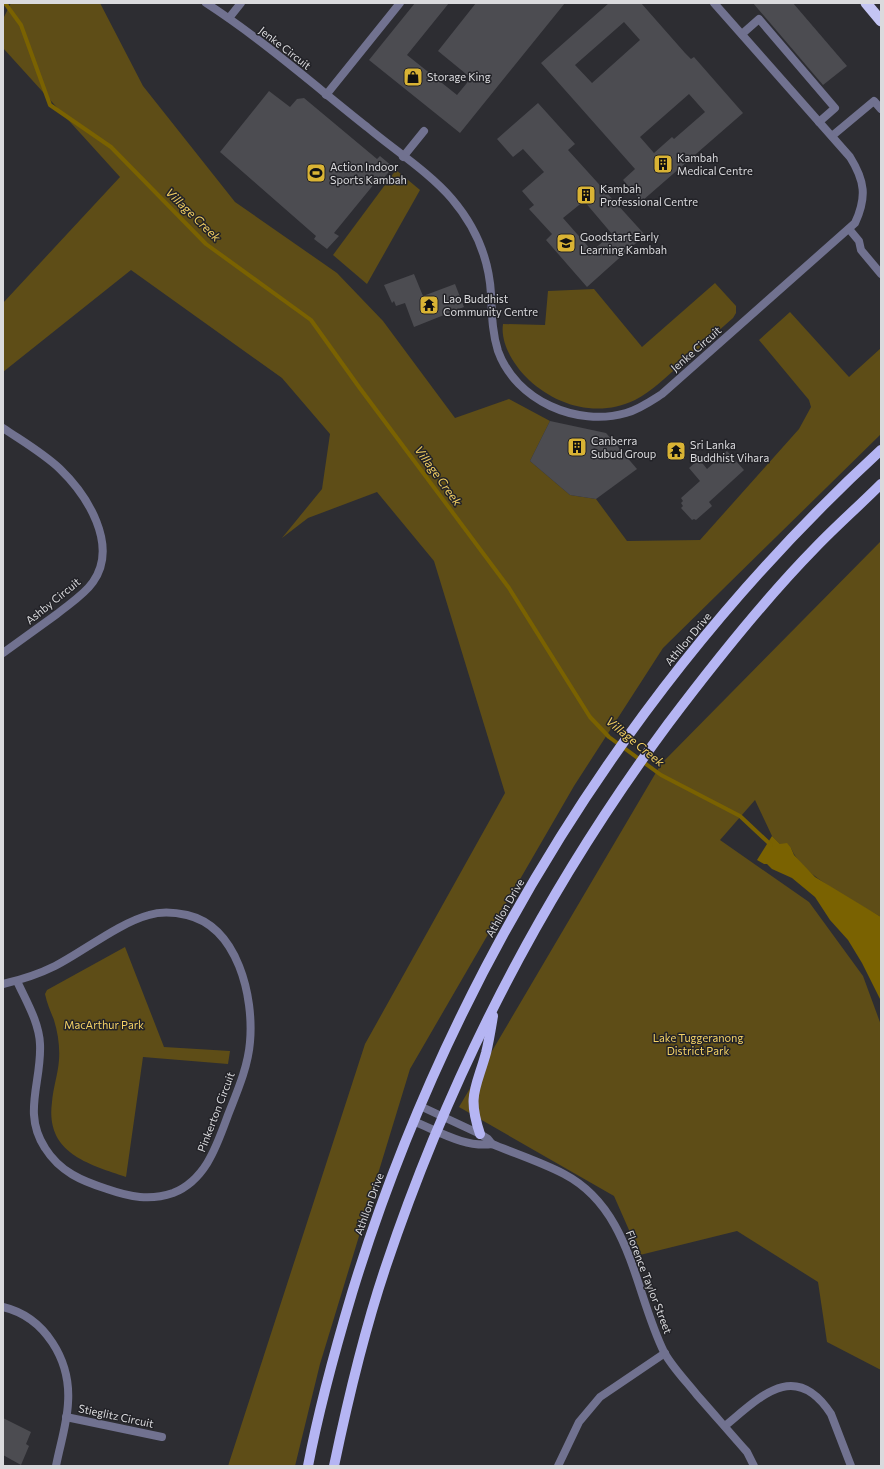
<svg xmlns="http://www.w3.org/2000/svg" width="884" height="1469" font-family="Commissioner,sans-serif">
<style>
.green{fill:#5e4d17}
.water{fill:#7a6201}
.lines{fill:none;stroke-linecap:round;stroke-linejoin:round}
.stream{stroke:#7a6201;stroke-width:4}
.building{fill:#4c4c51;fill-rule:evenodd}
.service{stroke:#717290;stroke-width:8}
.minor{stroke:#717290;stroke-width:8}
.primary{stroke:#b5b5f3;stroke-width:10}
.trunk{stroke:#c4c5f3;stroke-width:11}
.labels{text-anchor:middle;stroke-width:3;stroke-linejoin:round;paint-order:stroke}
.street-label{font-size:11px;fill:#dadadd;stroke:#232328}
.poi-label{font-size:11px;fill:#dadadd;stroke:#232328;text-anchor:start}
.park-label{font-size:11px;fill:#f5d265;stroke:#232328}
.water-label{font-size:12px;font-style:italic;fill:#f1ce61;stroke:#232328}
</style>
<rect width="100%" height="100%" fill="#2d2d32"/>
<g class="green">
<path d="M11,3h89l43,83 92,116 102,71 46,48 72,97 54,-19 41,22 -20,40 40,34 26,4 31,42 73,-1 99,-111 12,-22 -2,-7 -50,-60 31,-28 59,65 32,-29v86l-218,214 -89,138 -164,283 -90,295 -25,102h-67l137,-422 140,-251 -71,-232 -57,-69 -69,26 -26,20 40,-49 8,-55 -48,-56 -151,-108 -128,102v-69l117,-126 -117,-129v-29z"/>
<path d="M396,170l24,20 -53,94 -34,-29z"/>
<path d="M715,283l21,23v7l-3,5c-18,16 -35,31 -53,47 -14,12 -28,26 -45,35 -37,18 -78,6 -106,-20 -14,-13 -29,-36 -26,-56l42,1 3,-34 46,-2 48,58z"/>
<path d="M881,541v376c-25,-15 -79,-41 -90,-69l-11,-4 -8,-8 -17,-36 -35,40 89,62 54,74 18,49v345l-54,-28 -9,-60 -81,-51 -97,24 -26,-59 -155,-89 202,-343z"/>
<path d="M125,947l39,100 66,4 -2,13 -85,-7 -17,120c-38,-13 -81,-24 -74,-75 1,-14 6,-28 7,-42 1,-13 -1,-27 -5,-40 -3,-8 -7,-16 -9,-26l2,-4z"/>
</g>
<path class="water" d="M772,836l8,8 7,-1 4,5 3,7 21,22 66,40v84l-19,-38 -14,-23 -18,-20 -15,-23 -23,-19 -20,-9 -5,-5h-3l-7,-4z"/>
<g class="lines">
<path class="stream" d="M5,3l16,22 29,80 61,42 95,97 105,76 48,67 150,201 81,129 19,20 52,38 79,41 31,29"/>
</g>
<g class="building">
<path d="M415,3h34l-42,52 50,40 14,-17 -33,-27 38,-48h89l-105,130 -91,-73z"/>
<path d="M609,3h32l44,50 6,6 3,-2 49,56 -101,88 -19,-21 12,-11 -94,-106zM624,22l16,18 -48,43 -17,-18zM689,94l16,18 -31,27 -2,-2 -18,16 -14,-16z"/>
<path d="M753,3h40l54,63 -24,19z"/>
<path d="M269,91l21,16 7,-8 7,-1 73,61 3,-3 13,11 -11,13 -3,-2 -45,55 5,3 -12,13 -13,-10 2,-3 -96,-84z"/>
<path d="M538,103l37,41 -7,6 77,85 -58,52 -41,-47 6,-6 -23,-25 5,-4 -12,-14 22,-19 -21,-23 -10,8 -16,-18zM584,201l28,33 -20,17 -29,-33z"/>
<path d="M414,274l9,22 32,-12 9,23 -50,20 -9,-24 -9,3 -2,-5 -2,2 -8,-18z"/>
<path d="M550,421l56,12 31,36 -41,30 -26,-4 -40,-34z"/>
<path d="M727,451l17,19 -35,32 3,4 -16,14 -2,-1 -2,1 -11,-12 2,-2 -2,-3 2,-2 -2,-3 19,-17 -11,-13 10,-9 8,10z"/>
<path d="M3,1418l28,14 -5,12 3,2 -8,19 -18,-10z"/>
</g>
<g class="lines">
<g class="service">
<path d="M229,18l12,-15"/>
<path d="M742,34l17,-15 76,89 -16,14"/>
<path d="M326,95l74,-92"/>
<path d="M832,136l42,-35 7,8"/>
<path d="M403,157l21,-26"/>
<path d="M849,229l10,12 2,9 20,24"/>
<path d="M66,1417l96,20"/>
</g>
<g class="minor">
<path d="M206,3c57,37 108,82 161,124 26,22 63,46 85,72 23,27 37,60 39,95 1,20 1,38 7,57 18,50 79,76 128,62 14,-4 25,-12 36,-19l193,-171c12,-26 10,-42 -5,-66l-136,-154"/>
<path d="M3,428c19,13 40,25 57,41 27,26 59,76 33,113 -9,13 -24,22 -36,32 -18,13 -36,26 -54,39"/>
<path d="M3,984c17,-4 36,-10 52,-18 29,-15 64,-43 94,-51 12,-4 25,-3 38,0 51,12 67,82 63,127 -2,25 -13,50 -22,73 -11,30 -22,65 -55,78 -23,8 -43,4 -66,-4 -25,-8 -47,-17 -62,-41 -23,-35 -3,-66 -5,-104 -1,-22 -14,-43 -23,-63"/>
<path d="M420,1106l60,28 8,5 4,5"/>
<path d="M413,1121c25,10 52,27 79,23 24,10 49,18 72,30 67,35 70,117 100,178 8,15 22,29 33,43 17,19 33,38 50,57l7,14"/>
<path d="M3,1307c42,10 68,53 65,96 -1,21 -8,42 -12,63"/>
<path d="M725,1426c35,-29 70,-67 106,-12l20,52"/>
<path d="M558,1466l21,-44 21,-25 65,-44"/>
</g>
<g class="primary">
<path d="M480,1134c-13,-39 -4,-45 6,-81 3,-12 5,-25 7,-37"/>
<path d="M308,1466c11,-58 27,-116 44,-173 98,-320 282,-616 529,-843"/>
<path d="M334,1466c14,-67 30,-135 52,-200 65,-194 160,-377 282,-542 46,-61 94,-122 147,-176 21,-22 44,-42 66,-64"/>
</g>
<path class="trunk" d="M866,3l15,18"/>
</g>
<defs>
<g id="shop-square" transform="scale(1)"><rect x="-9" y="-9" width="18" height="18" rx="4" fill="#d9b334" stroke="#232328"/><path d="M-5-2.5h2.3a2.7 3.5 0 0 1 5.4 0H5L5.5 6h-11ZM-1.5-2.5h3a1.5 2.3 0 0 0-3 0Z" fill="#111"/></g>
<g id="building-square" transform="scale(1)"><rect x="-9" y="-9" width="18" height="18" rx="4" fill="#d9b334" stroke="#232328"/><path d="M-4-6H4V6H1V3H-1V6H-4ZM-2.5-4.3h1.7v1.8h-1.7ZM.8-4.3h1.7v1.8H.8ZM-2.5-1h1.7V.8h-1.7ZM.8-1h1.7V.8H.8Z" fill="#111"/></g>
<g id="stadium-square" transform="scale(1)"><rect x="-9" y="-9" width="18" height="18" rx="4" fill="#d9b334" stroke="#232328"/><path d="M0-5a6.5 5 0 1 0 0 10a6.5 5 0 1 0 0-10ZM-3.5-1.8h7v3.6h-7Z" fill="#111"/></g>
<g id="school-square" transform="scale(1)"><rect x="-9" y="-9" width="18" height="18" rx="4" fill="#d9b334" stroke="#232328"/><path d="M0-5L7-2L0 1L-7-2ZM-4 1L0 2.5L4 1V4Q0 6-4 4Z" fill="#111"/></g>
<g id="temple-square" transform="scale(1)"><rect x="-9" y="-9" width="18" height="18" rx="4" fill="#d9b334" stroke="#232328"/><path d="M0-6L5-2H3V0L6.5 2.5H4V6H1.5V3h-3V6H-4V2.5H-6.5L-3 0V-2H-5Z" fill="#111"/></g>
</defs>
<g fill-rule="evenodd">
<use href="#shop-square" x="413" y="77"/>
<use href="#building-square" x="663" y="164"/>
<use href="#stadium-square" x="316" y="173"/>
<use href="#building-square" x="586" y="195"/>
<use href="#school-square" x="566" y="243"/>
<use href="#temple-square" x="429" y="305"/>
<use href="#building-square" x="577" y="447"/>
<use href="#temple-square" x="676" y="451"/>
</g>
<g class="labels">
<g class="street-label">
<text transform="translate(285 48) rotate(38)" y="4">Jenke Circuit</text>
<text transform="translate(696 349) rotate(-41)" y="4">Jenke Circuit</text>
<text transform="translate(53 601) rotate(-39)" y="4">Ashby Circuit</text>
<text transform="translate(688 639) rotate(-50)" y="4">Athllon Drive</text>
<text transform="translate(505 908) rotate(-60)" y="4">Athllon Drive</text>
<text transform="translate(216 1112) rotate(-69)" y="4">Pinkerton Circuit</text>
<text transform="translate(369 1204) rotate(-70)" y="4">Athllon Drive</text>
<text transform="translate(649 1282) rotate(69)" y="4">Florence Taylor Street</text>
<text transform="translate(116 1416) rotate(12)" y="4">Stieglitz Circuit</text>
</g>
<g class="poi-label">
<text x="427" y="81">Storage King</text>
<text x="677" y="162">Kambah<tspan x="677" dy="13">Medical Centre</tspan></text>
<text x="330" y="171">Action Indoor<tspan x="330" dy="13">Sports Kambah</tspan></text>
<text x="600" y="193">Kambah<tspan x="600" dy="13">Professional Centre</tspan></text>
<text x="580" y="241">Goodstart Early<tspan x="580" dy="13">Learning Kambah</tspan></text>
<text x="443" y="303">Lao Buddhist<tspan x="443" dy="13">Community Centre</tspan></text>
<text x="591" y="445">Canberra<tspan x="591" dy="13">Subud Group</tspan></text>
<text x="690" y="449">Sri Lanka<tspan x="690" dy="13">Buddhist Vihara</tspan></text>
</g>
<g class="park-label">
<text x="104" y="1029">MacArthur Park</text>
<text x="698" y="1042">Lake Tuggeranong<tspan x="698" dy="13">District Park</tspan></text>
</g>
<g class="water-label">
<text transform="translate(193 215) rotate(44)" y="4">Village Creek</text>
<text transform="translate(438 476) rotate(54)" y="4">Village Creek</text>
<text transform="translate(635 742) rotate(39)" y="4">Village Creek</text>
</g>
</g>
<rect width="884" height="1469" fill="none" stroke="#dadadd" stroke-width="8"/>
</svg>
